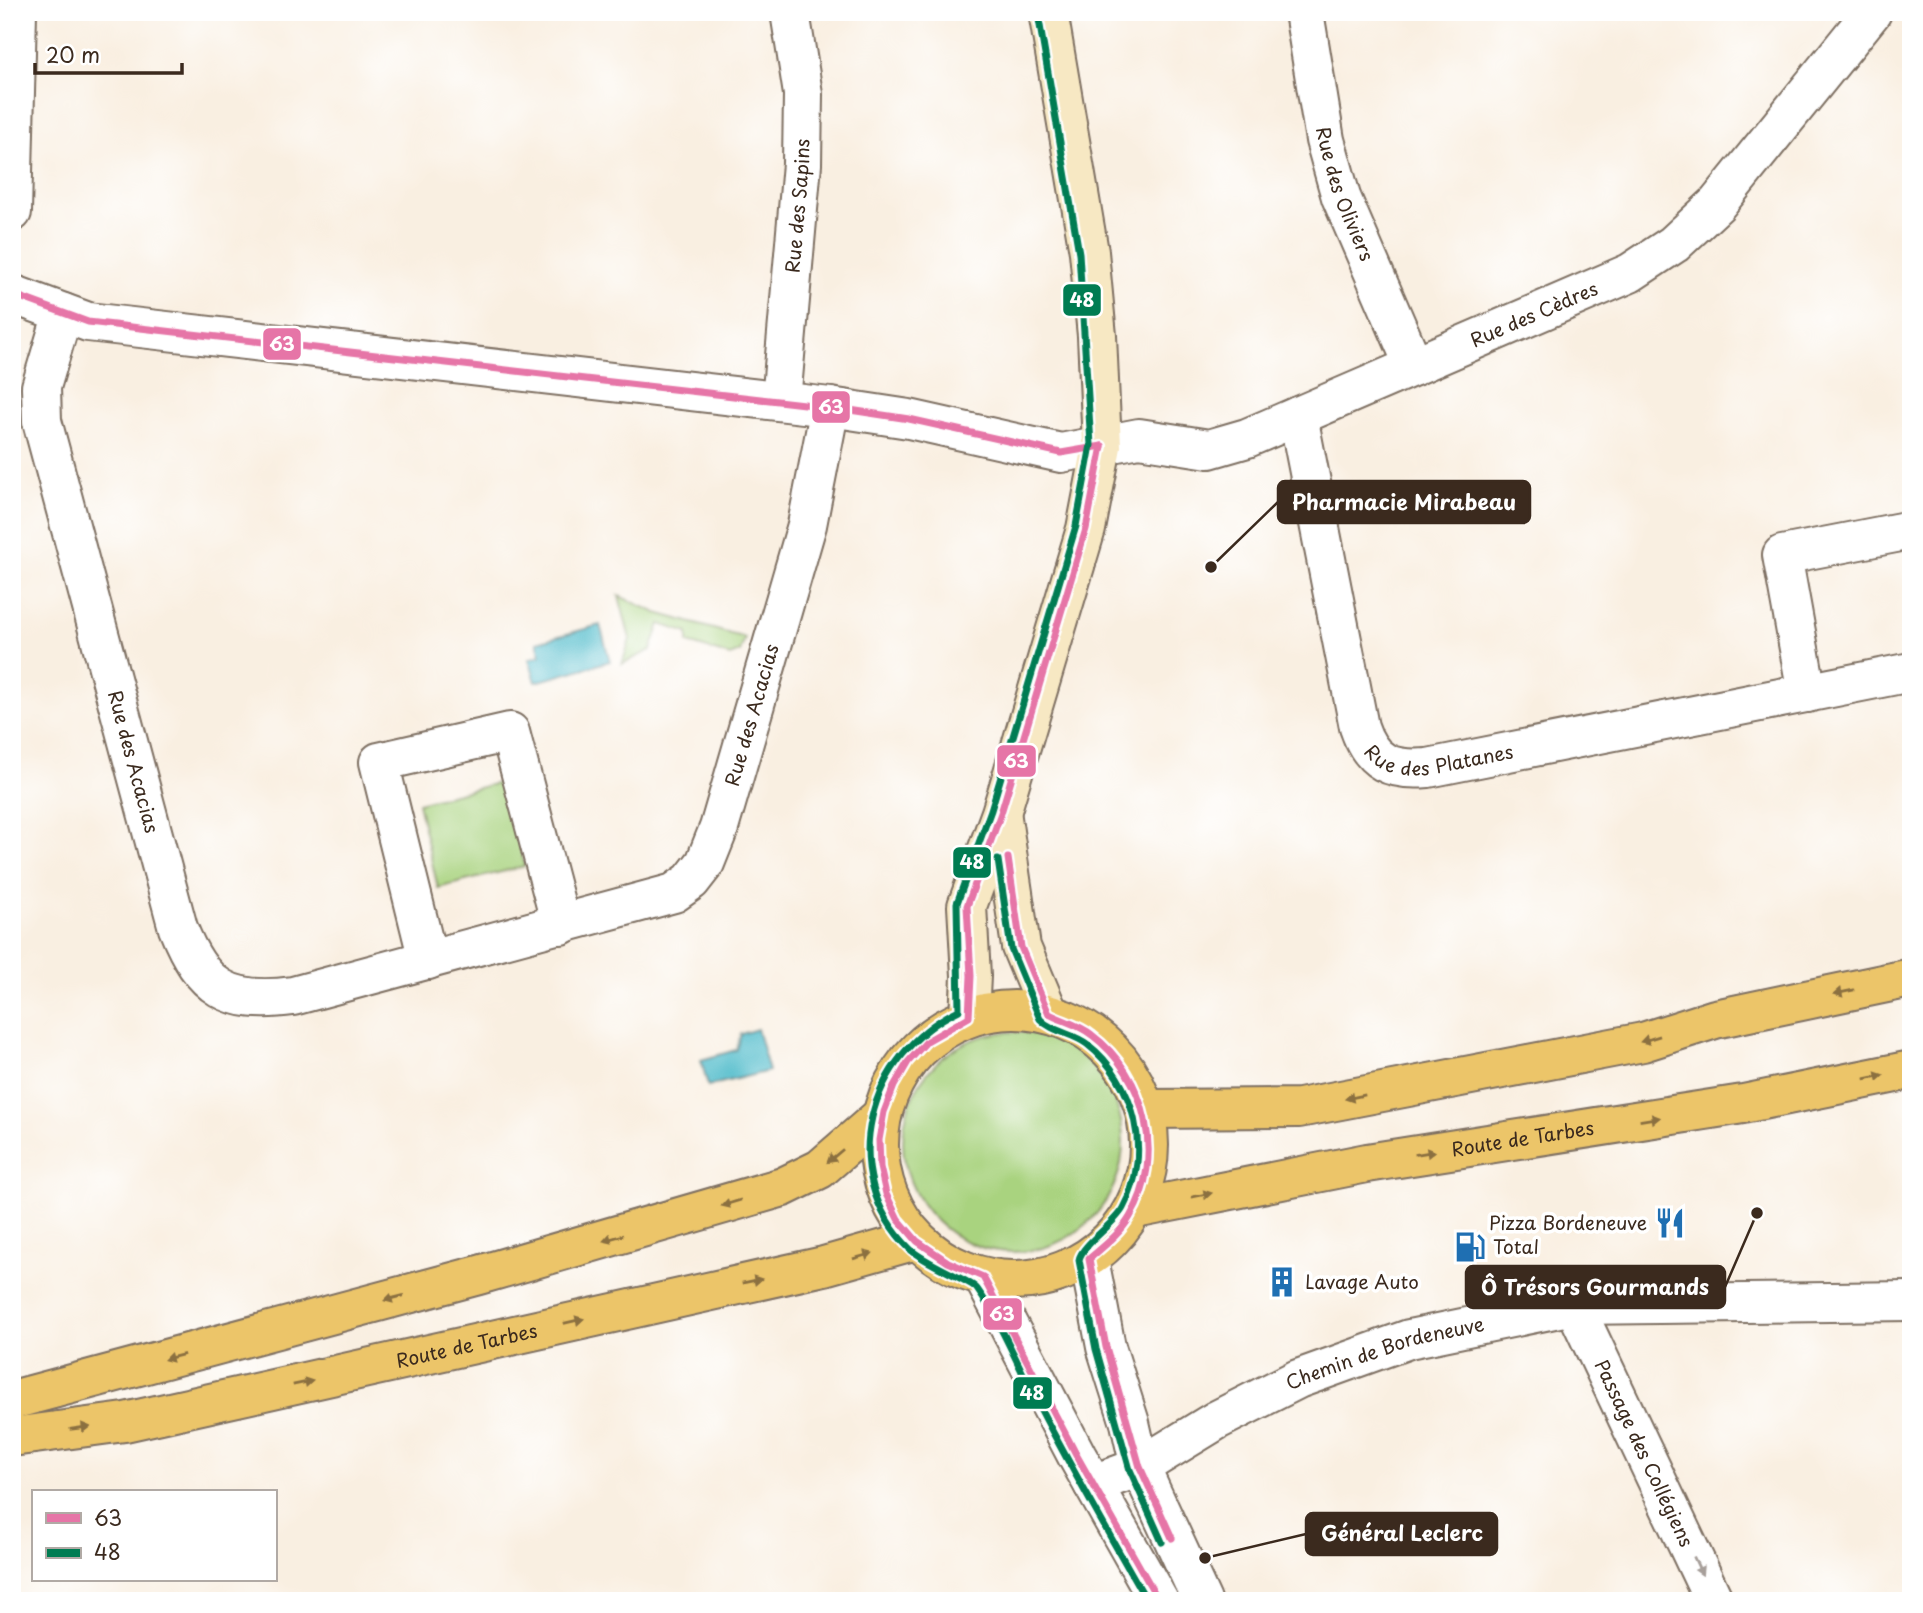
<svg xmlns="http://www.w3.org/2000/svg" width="1923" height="1613" font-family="'Playpen Sans',sans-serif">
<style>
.green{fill:#a9d37f;stroke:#727e4e;stroke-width:2}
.water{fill:#4fbbca;stroke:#457274;stroke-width:2}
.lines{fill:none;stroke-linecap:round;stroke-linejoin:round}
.minor-casing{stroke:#7e6f62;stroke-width:42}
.tertiary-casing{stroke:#7e6f62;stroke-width:42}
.secondary-casing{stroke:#7e6f62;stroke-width:42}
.primary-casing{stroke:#7e6f62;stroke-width:42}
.minor{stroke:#fff;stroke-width:38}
.tertiary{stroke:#fff;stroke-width:38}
.secondary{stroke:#f7e8c3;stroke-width:38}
.primary{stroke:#ecc569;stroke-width:38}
.bus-1-casing{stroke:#fff;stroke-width:12}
.bus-2-casing{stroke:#fff;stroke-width:12}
.bus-1{stroke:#e675a7;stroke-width:7}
.bus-2{stroke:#007c52;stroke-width:7}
.oneway{fill:#8b7040}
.oneway2{fill:#a79f9a}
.labels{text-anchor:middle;stroke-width:7;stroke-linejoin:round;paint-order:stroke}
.street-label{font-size:19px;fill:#3b2a1e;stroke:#fff}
.poi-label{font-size:19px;fill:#3b2a1e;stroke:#fff;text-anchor:start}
.leader{fill:none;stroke:#3b2a1e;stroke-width:2.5}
.callout-dot{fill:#3b2a1e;stroke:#fff;stroke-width:2.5}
.callout{fill:#3b2a1e;stroke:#3b2a1e;stroke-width:2.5}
.callout-label{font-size:21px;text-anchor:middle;font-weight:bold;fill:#fff}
.line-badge{stroke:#fff;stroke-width:2.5}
.badge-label{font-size:19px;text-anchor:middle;font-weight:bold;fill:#fff}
</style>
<rect width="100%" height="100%" fill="#fff"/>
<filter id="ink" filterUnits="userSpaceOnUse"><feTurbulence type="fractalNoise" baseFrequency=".0143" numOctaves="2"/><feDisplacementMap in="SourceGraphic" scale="14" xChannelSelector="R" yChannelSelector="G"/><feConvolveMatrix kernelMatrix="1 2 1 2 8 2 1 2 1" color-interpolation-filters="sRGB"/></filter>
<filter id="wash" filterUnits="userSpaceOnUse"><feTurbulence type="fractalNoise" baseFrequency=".00686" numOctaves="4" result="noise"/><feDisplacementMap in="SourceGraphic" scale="28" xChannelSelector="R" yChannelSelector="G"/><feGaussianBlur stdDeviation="1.57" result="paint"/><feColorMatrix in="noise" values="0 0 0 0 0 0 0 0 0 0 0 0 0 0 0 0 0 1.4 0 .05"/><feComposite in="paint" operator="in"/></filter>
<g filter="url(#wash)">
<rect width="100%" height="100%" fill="#f9efe1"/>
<g class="green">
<path d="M619,596l38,17 88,25 -5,14 -10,4 -42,-13v-10l-28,-9 -9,26 -29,14 8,-25z"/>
<path d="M502,782l23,84 -87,22 -20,-85z"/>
<circle cx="1013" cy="1142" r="110"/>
</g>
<g class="water">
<path d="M600,625l10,36 -74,21 -7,-23 12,-4 -4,-13z"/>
<path d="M757,1029l12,42 -61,15 -7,-26 35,-10 5,-16z"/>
</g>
</g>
<g filter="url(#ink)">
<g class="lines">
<g class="minor-casing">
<g id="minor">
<path id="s1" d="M1304,12l21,128 16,57 73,169"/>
<path d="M12,212l5,-200"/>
<path id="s2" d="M12,294l76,28 742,85 79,12 152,34 78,-15 70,11 38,-11 383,-165 44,-29 43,-40 155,-192"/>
<path id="s3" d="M63,313l-22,74 1,34 136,507c24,60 50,77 115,68l381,-103 17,-12 14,-18 14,-35 88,-303 23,-118"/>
<path id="s4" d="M781,401l21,-237 1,-70 -13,-82"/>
<path id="s5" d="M1298,416l61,311c12,36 32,44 69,41l483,-96"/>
<path d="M1807,693l-25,-138 129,-25"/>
<path d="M428,960l-49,-198 131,-30 51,193"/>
<path id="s6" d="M1574,1305l140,296"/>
<path id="s7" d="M1093,1484l47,-17 77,-47 81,-41 111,-40 165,-34 337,-4"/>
</g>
</g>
<g class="tertiary-casing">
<g id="tertiary">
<path d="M1089,1259l17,88 24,76 10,44 62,134"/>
<path d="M983,1277l94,179 82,145"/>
</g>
</g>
<g class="secondary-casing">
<g id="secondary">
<path d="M1002,818l19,129 28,67"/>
<path d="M969,1017l2,-41 -4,-70 34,-93 85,-284 16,-83 -5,-110 -8,-84 -41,-240"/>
</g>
</g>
<g class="primary-casing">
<g id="primary">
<circle cx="1014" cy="1145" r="135"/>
<path d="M1145,1109l154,-1 344,-66 72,-23 196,-41"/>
<path id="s8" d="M1135,1209l232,-46 376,-59 168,-34"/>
<path d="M12,1400l467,-125 304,-88 37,-18 60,-52"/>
<path id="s9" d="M12,1437l113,-15 699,-156 92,-26"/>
</g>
</g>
<use href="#minor" class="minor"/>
<use href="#tertiary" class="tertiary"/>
<use href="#secondary" class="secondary"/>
<use href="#primary" class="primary"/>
<g class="bus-1-casing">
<g id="bus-1">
<path d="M12,294l76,28 742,85 79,12 152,34 41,-7"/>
<path d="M1102,446l-16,83 -85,284 -34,93 4,70 -2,41 -42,24 -19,21 -14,24 -10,26 -5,28 1,27 6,27 12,25 19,22 31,21 35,15 94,179 82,145"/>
<path d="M1008,858l13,89 28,67c14,7 31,11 43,21 54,40 74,123 38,182 -10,17 -26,29 -41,42l17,88 34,120 32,71"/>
</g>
</g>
<g class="bus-2-casing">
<g id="bus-2">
<path d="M1038,14l41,239 12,192 -15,81 -85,284 -34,93 2,107c-91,43 -125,164 -49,239 14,14 63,33 67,40 25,35 42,79 62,117 34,66 71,130 108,195"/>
<path d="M998,860l13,89 29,70c12,13 33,14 47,25 48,37 66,109 36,164 -9,17 -42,37 -44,52l17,89 34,121 32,72"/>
</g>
</g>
<use href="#bus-1" class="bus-1"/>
<use href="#bus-2" class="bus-2"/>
</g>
<defs><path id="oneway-solid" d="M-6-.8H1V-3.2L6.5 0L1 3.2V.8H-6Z" transform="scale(1.75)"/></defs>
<g class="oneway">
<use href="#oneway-solid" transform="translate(1844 992) rotate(168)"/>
<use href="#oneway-solid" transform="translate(1650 1039) rotate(163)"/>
<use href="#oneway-solid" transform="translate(1874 1077) rotate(-12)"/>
<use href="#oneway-solid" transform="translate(1355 1097) rotate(169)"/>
<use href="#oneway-solid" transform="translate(1650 1119) rotate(-9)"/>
<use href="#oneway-solid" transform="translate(1425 1153) rotate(-9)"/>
<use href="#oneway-solid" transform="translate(835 1156) rotate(140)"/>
<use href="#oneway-solid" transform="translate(1202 1195) rotate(-11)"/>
<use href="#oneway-solid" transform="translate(731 1203) rotate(163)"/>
<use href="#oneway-solid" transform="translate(613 1238) rotate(164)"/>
<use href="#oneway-solid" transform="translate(863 1256) rotate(-16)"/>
<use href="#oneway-solid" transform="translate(752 1281) rotate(-12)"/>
<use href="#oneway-solid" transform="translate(394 1298) rotate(165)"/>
<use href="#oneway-solid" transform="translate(574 1321) rotate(-13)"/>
<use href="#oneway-solid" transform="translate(174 1357) rotate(165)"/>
<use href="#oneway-solid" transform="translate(303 1383) rotate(-12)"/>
<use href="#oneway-solid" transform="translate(80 1428) rotate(-8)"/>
</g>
<use class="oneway2" href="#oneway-solid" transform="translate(1698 1566) rotate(65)"/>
</g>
<defs>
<g id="restaurant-bare" transform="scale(2.415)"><path d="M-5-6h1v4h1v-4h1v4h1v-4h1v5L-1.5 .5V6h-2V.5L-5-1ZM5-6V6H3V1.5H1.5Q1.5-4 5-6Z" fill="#1f6fb2" stroke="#fff" stroke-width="2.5" paint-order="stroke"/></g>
<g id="fuel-bare" transform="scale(2.415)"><path d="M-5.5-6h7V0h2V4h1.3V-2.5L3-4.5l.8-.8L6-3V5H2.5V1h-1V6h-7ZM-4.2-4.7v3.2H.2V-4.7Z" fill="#1f6fb2" stroke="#fff" stroke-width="2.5" paint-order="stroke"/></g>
<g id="building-bare" transform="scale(2.415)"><path d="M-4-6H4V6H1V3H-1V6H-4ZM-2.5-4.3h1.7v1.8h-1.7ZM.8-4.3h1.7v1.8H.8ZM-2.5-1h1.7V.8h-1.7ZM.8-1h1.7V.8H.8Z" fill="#1f6fb2" stroke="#fff" stroke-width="2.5" paint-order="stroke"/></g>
</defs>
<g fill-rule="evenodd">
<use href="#restaurant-bare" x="1670" y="1223"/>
<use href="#fuel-bare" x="1470" y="1247"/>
<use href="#building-bare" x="1282" y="1282"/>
</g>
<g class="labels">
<g class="street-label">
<text dy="7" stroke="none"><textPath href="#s1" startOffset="187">Rue des Oliviers</textPath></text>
<text dy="7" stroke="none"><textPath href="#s4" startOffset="196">Rue des Sapins</textPath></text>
<text dy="7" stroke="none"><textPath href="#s2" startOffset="1566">Rue des Cèdres</textPath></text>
<text dy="7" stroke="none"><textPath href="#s3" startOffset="1379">Rue des Acacias</textPath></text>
<text dy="7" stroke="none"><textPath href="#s5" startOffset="416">Rue des Platanes</textPath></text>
<text dy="7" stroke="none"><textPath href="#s3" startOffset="464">Rue des Acacias</textPath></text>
<text dy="7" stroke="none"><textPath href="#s8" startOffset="394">Route de Tarbes</textPath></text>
<text dy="7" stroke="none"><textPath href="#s9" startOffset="464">Route de Tarbes</textPath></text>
<text dy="7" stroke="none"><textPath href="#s7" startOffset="322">Chemin de Bordeneuve</textPath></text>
<text dy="7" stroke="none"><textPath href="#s6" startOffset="164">Passage des Collégiens</textPath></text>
</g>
<g class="poi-label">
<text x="1647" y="1230" text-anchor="end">Pizza Bordeneuve</text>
<text x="1493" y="1254">Total</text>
<text x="1305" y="1289">Lavage Auto</text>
</g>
</g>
<path class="leader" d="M1211 567L1278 502M1757 1213L1725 1287M1205 1558L1306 1534"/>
<g class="callout-dot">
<circle cx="1211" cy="567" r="7"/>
<circle cx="1757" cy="1213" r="7"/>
<circle cx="1205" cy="1558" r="7"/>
</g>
<g class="callout">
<rect x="1278" y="481" width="252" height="42" rx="7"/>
<rect x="1466" y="1266" width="259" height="42" rx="7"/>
<rect x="1306" y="1513" width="191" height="42" rx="7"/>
</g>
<g class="callout-label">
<text x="1404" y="510">Pharmacie Mirabeau</text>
<text x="1595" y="1295">Ô Trésors Gourmands</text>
<text x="1402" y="1541">Général Leclerc</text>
</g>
<g class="line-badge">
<rect x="1062" y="283" width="40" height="34" rx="7" fill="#007c52"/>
<rect x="262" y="327" width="40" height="34" rx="7" fill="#e675a7"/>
<rect x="811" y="390" width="40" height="34" rx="7" fill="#e675a7"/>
<rect x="996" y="744" width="41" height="34" rx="7" fill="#e675a7"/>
<rect x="952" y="846" width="40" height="33" rx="7" fill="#007c52"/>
<rect x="982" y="1297" width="41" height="34" rx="7" fill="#e675a7"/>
<rect x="1012" y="1376" width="41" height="34" rx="7" fill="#007c52"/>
</g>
<g class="badge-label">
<text x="1082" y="307">48</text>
<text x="282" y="351">63</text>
<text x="831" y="414">63</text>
<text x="1016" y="768">63</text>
<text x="972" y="869">48</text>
<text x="1002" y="1321">63</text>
<text x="1032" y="1400">48</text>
</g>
<rect width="1923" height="1613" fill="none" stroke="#fff" stroke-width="42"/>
<rect x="32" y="1490" width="245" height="91" fill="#ffffff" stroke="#b1aaa5" stroke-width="2"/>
<rect x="46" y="1513" width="35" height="10" fill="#e675a7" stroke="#b1aaa5" stroke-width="2"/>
<text x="94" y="1526" font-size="21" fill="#3b2a1e">63</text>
<rect x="46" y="1548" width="35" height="10" fill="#007c52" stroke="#b1aaa5" stroke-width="2"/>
<text x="94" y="1560" font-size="21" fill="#3b2a1e">48</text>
<path d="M35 63v10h147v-10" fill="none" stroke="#3b2a1e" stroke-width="3.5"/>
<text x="46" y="63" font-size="21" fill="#3b2a1e" stroke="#ffffff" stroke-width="5" paint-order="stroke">20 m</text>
</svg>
